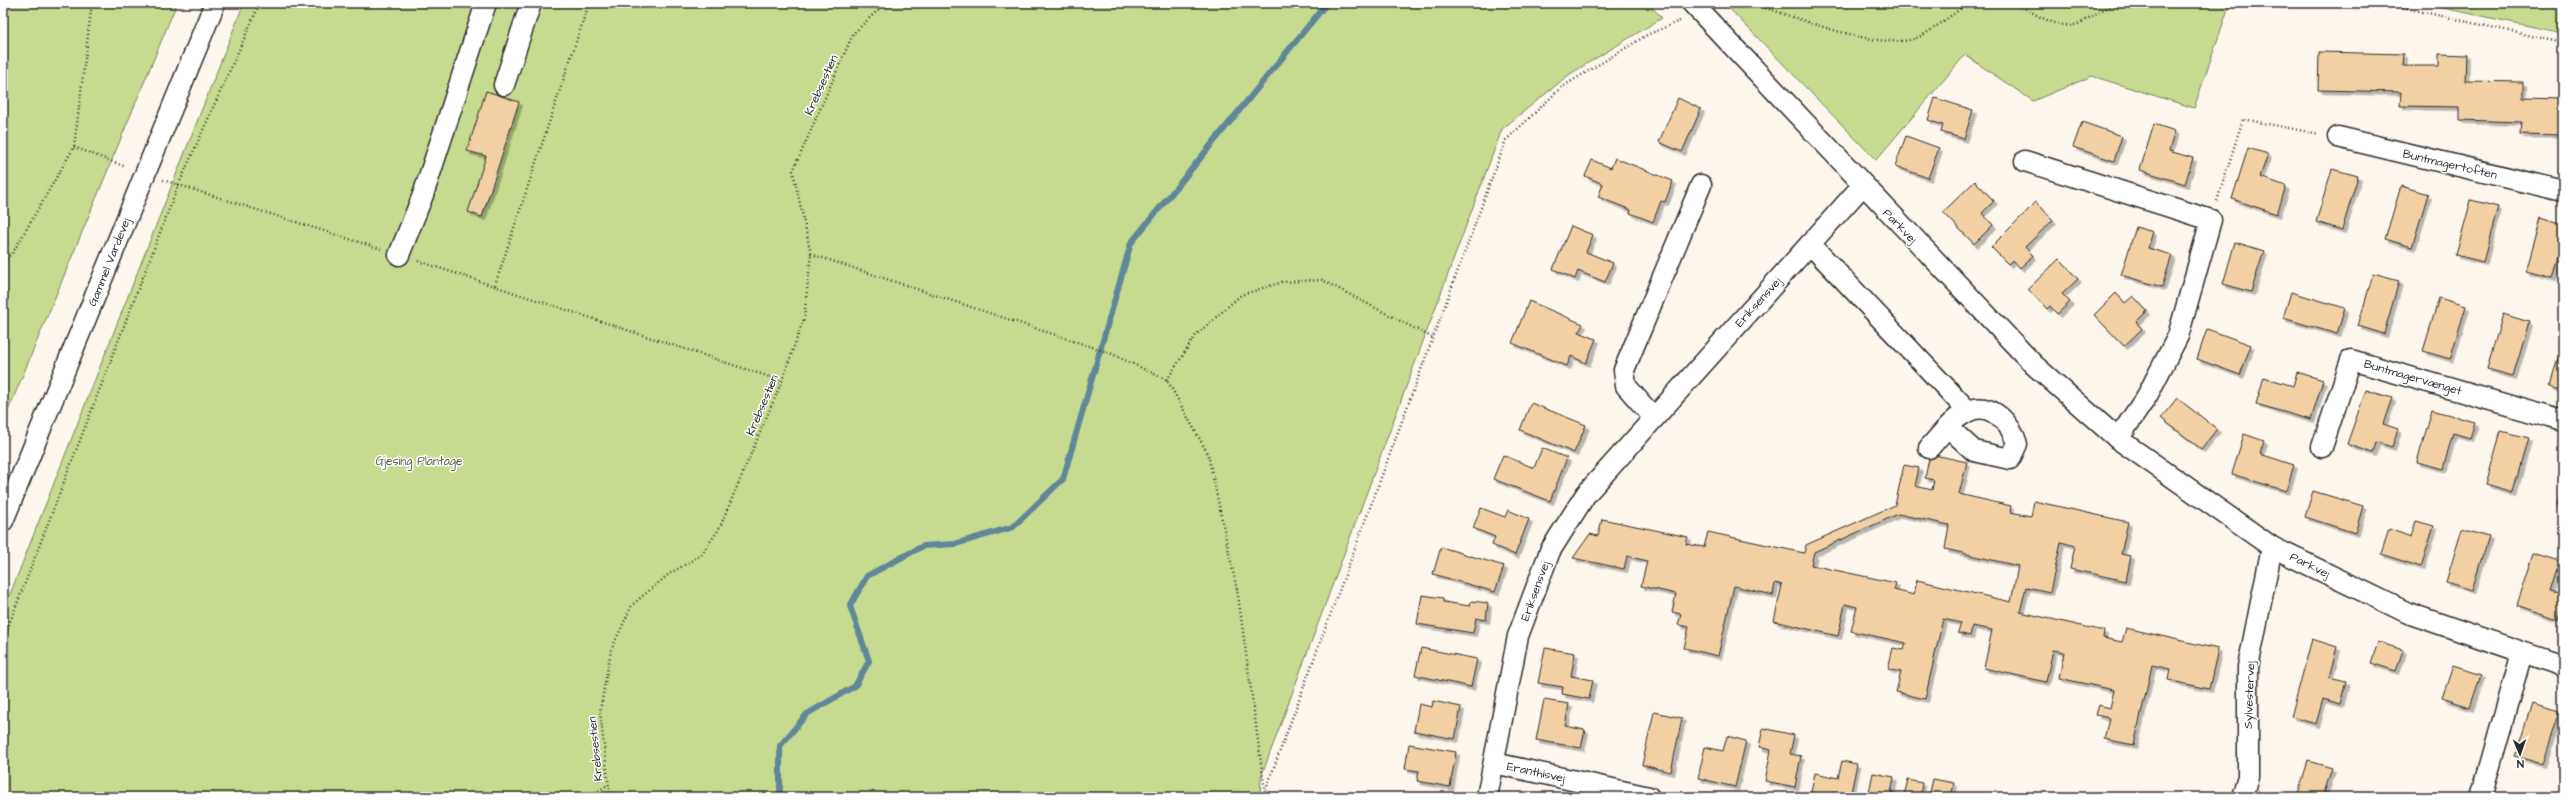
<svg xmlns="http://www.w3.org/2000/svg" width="2566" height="800" font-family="'Architects Daughter',sans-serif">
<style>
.green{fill:#c6db90;stroke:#78835e}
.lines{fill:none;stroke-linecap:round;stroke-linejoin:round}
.stream{stroke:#5f8799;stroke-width:6}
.building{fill:#f2d0a3;stroke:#2b2b2b;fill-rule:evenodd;filter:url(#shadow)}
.minor-casing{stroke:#2b2b2b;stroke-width:23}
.path{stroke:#2b2b2b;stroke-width:2.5;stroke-dasharray:1 3;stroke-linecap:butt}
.minor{stroke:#fff;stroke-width:20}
.labels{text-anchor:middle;stroke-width:3;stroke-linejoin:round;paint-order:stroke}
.street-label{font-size:12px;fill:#2b2b2b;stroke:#fff}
.park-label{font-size:12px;fill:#5a6049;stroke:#fff}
</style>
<defs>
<filter id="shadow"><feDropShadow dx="3.5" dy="3.5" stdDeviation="0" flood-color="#0004"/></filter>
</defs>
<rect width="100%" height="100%" fill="#fcf6ed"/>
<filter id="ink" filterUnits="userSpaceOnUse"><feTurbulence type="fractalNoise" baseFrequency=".025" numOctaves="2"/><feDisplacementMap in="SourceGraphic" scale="8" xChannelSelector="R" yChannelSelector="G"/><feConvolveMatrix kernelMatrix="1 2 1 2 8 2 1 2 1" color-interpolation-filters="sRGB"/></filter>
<g filter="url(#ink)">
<g class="green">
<path d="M3,3h174l-174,420z"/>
<path d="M244,3h1404l14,15 -92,56 -68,55 -241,648 -1,20h-1257v-185z"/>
<path d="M1724,3h521l-17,6 -34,99 -102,-32 -59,25 -68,-46 -89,105z"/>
<path d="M2419,3h144v30z"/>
</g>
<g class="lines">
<path class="stream" d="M780,797v-51l27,-32 48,-28 14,-25 -19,-55 17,-30 56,-30 32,-2 58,-17 50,-48 68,-236 196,-240"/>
</g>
<g class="building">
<path d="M2319,52l85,2 -1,12h36v-12l27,1 -1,26 58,1v16l40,1v36l-43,-1 1,-12 -61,-2v-13l-60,-1 1,-14 -83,-2z"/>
<path d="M486,91l33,11 -37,115 -14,-5 18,-56 -19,-5z"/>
<path d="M1678,98l23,11 -19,43 -23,-10z"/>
<path d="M1935,98l38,12 -9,29 -23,-7 2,-7 -15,-5z"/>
<path d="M2082,122l40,14 -8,25 -41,-14z"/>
<path d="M2154,124l21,7 -6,20 24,7 -8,26 -45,-14z"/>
<path d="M1906,136l33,12 -11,30 -33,-12z"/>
<path d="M2248,148l20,6 -8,23 26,9 -9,28 -45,-15z"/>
<path d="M1615,158l58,23 -8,21 -4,-1 -8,21 -23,-9 1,-3 -33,-13 5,-13 -18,-8 7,-16 19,8z"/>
<path d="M2332,169l26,7 -16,54 -26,-8z"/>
<path d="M1975,181l19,20 -12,12 11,12 -19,19 -31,-32z"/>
<path d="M2401,186l27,8 -16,53 -27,-8z"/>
<path d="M2471,200l27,7 -15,55 -27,-7z"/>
<path d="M2036,202l17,18 -28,27 8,9 -13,12 -7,-8 -5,4 -17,-17z"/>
<path d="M2541,217l22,7v16l-11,38 -26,-7z"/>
<path d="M1571,226l22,9 -7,17 27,11 -8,19 -27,-11 -3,8 -22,-10z"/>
<path d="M2136,227l17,5 -5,16 24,7 -10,32 -41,-12z"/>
<path d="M2235,242l29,9 -13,41 -28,-8z"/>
<path d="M2059,259l19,20 -16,15 8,8 -13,12 -7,-8 -3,3 -19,-20z"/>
<path d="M2373,274l26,7 -15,53 -26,-8z"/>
<path d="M2291,292l54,16 -8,26 -54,-16z"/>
<path d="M2116,293l9,10 8,-7 14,15 -11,11 6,7 -18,17 -30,-31z"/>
<path d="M2439,298l27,8 -16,53 -27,-8z"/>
<path d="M1529,301l54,23 -4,8 17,7 -10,24 -15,-7 -4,10 -55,-23z"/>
<path d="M2503,314l26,8 -16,54 -26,-7z"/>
<path d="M2207,329l44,16 -11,30 -43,-16z"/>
<path d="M2563,340v50l-13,-4z"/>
<path d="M2297,372l26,8 -12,40 -55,-16 8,-27 29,9z"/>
<path d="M2366,390l26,8 -9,26 15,5 -6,18 -16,-5 -3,11 -26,-9z"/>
<path d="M2177,398l40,31 -16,20 -40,-31z"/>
<path d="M1531,403l55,22 -12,28 -54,-23z"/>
<path d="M2432,410l43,12 -5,16 -17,-5 -10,36 -26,-7z"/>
<path d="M2501,431l27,7 -15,54 -27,-8z"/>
<path d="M2244,434l20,7 -4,13 34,11 -8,26 -54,-17z"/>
<path d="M1542,448l25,10 -17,43 -57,-22 10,-24 31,13z"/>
<path d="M1930,454l37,8 -8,32 52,12 -1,6 21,4 3,-15 94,21 -7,32 10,2 -5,25 -56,-12 5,-23 -14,-4 -11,50 -24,-5 -6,25 84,19 -1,7 19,4 4,-14 92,21 -9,40 -41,-9 2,-11 -18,-4 -18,80 -30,-6 5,-21 -13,-3 3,-10 11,3 4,-18 -55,-12 5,-26 -11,-2 -7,32 -62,-14 8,-38 -20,-4 -2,10 -12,-3 3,-10 -18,-4 -18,80 -29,-7 5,-20 -13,-3 5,-21 11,2 2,-7 -55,-12 6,-24 -12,-3 -7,32 -64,-15 8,-36 -7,-2 -2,12 -39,-9 -16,70 -34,-8 5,-21 -11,-2 3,-11 -9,-2 4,-18 -35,-8 6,-25 -20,-5 -3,13 -51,-11 17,-24 8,2 4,-17 86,18 -2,7 18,3 4,-15 96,21 2,-8 89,-40 9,-40 15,3 -4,18 17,4 2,-10 -9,-2zM1898,514l51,11 -4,24 73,17 -7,36 -94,-22 -3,15 -20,-5 2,-7 -85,-18 3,-13z"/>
<path d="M2563,488v18l-5,-1z"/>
<path d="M2313,491l50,15 -8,27 -50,-16z"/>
<path d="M1481,508l24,9 3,-7 21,9 -14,36 -23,-10 3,-8 -22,-9z"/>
<path d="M2416,521l18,5 -13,41 -40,-13 8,-25 22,8z"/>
<path d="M2462,529l26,8 -16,53 -26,-8z"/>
<path d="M1441,547l63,19 -9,26 -62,-18z"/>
<path d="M2534,553l26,8 -10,30 13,3v13l-4,12 -42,-14z"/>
<path d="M1422,595l21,3v4l27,4 1,-5 17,2 -2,17 -10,-2 -3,15 -56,-9z"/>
<path d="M2312,639l25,8 -8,30 17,4 -6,23 -17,-5 -7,25 -25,-7z"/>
<path d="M2378,642l25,8 -7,21 -25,-8z"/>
<path d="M1421,648l56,11 -6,28 -56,-12z"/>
<path d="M1545,648l30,5 -4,23 22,4 -4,19 -27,-5 1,-7 -25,-4z"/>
<path d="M2453,666l28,9 -11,32 -28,-9z"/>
<path d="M1544,700l25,4 -4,22 20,4 -4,18 -45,-8z"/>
<path d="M1433,701l28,6 -6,32 -41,-8 5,-27 13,3z"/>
<path d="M2532,703l27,8 -17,53 -27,-8z"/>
<path d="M1654,712l28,6 -11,54 -29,-7z"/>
<path d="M1763,728l31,7 -4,19 11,2 -6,31 -30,-6 6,-31 -12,-3z"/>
<path d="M1727,736l19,5 -11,46 -37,-9 7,-31 18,4z"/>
<path d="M1409,744l47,8 -6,35 -33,-6 2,-10 -14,-2z"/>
<path d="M1842,761l15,3 -7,33h-40l5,-24 23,5z"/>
<path d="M2308,761l24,7 -8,25 13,4h-40z"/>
<path d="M1873,773l21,4 -3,16 13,2 4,-15 14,3 -2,14h-52z"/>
<path d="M1933,779l21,4 -3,14h-22z"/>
</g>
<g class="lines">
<g class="minor-casing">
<g id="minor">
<path d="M1692,3l342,362 84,74 154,108 136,66 155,53"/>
<path d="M504,85l27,-82"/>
<path d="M2338,137l225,54"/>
<path d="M2025,161l186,59 -33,116 -31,60 -29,43"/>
<path d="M1810,244l158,167"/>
<path d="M399,255l24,-60 63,-192"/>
<path d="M1654,418l-28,-32 -2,-16 77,-185"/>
<path d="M2322,447l29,-87 212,61"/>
<path d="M1929,448c11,-12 23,-29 38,-36 23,-13 45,13 50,32l-7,15 -36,-8 -26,-24"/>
<path d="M3,521l212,-518"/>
<path d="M1494,763l155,34"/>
<path d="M1487,797l31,-161 32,-85 36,-57 276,-308"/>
<path d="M2242,797l6,-21v-109l24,-120"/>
<path d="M2481,797l41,-144"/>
</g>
</g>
<g class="path">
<path d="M1742,3l18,3c36,11 121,46 156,32 16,-6 37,-25 53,-35"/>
<path d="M2015,3c18,9 44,29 65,20 13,-7 24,-15 38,-20"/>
<path d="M2383,3l180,40"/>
<path d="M1723,7l17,-4"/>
<path d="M74,147l52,20"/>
<path d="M163,180l218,69"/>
<path d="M2217,201l26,-82 76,15"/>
<path d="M811,254l299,99 57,27 41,74 30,141 27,197"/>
<path d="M3,261l9,-7 62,-107 18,-144"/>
<path d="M418,261l364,120"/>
<path d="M495,285l94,-282"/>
<path d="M1167,380l29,-45 45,-40 41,-13 40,-2 111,58"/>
<path d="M3,640l175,-454 82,-183"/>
<path d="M588,797l20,-12"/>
<path d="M610,797l-10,-86 11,-61 21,-45 37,-31 32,-19 18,-26 63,-148 22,-63 7,-64 -18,-83 60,-137 28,-27 10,-4"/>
<path d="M1263,797l243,-657 56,-53 85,-52 35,-15"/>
</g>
<use href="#minor" class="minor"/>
</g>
</g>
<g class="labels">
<g class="street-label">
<text transform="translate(821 85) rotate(-66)" y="4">Krebsestien</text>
<text transform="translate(2450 164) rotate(13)" y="4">Buntmagertoften</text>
<text transform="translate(1900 226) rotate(46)" y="4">Parkvej</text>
<text transform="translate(109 262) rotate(-68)" y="4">Gammel Vardevej</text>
<text transform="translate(1758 302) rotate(-48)" y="4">Eriksensvej</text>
<text transform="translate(2413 377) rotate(16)" y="4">Buntmagervænget</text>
<text transform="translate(762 405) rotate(-67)" y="4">Krebsestien</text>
<text transform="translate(2310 565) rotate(26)" y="4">Parkvej</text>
<text transform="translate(1535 591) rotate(-70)" y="4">Eriksensvej</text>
<text transform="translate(2249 695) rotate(-88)" y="4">Sylvestervej</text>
<text transform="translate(595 749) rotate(-96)" y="4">Krebsestien</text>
<text transform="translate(1536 772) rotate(12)" y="4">Eranthisvej</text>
</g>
<g class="park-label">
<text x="419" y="465">Gjesing Plantage</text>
</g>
</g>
<rect width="2566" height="800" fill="none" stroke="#fff" stroke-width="16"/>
<rect x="8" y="8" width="2550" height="784" fill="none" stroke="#2b2b2b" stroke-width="1.5" filter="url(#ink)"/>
<g transform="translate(2520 754) rotate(178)" stroke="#ffffff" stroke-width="3" paint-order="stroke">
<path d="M0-3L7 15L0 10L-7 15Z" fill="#2b2b2b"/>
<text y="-6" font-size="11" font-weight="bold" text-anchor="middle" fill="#2b2b2b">N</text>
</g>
</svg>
